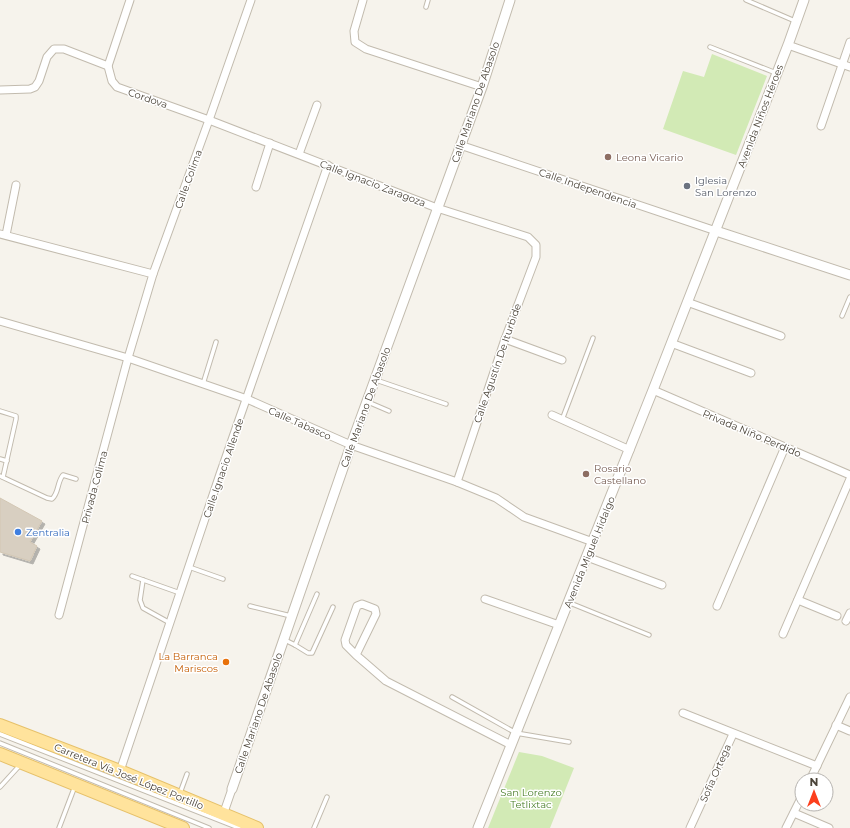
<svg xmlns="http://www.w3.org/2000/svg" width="850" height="828" font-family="Montserrat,sans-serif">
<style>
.green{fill:#d2eab5}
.building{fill:#d8cfc1;stroke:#d3c7b4;filter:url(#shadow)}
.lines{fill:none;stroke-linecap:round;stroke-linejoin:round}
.service-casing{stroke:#c2bbae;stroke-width:5.5}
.minor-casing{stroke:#c2bbae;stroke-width:9}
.tertiary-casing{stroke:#c2bbae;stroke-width:11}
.primary-casing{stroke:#e6c16a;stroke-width:14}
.service{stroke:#fff;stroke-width:3.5}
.minor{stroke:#fff;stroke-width:7}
.tertiary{stroke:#fff;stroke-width:9}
.primary{stroke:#ffe39c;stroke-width:12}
.education-dot{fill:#8d6e63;stroke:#fff;stroke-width:1.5}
.worship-dot{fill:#6b7280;stroke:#fff;stroke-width:1.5}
.shop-dot{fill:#3f7fe0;stroke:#fff;stroke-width:1.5}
.food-dot{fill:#e8710a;stroke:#fff;stroke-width:1.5}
.labels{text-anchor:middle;stroke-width:3;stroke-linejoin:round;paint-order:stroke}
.street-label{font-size:10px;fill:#4b4439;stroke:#fff}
.education-label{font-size:10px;fill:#785e54;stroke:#fff;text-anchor:start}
.worship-label{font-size:10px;fill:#5b616d;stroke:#fff;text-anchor:start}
.shop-label{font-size:10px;fill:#366cbe;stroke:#fff;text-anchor:start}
.food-label{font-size:10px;fill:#c56008;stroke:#fff;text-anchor:end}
.park-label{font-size:10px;fill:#4a7f2a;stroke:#fff}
</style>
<defs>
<filter id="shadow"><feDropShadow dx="3" dy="3" stdDeviation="0" flood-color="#0004"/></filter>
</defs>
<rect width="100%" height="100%" fill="#f6f3ec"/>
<g class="green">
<path d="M712,54l55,22 -31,79 -73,-26 20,-58 21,6z"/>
<path d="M519,752l23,4 32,12 -24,60h-62z"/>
</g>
<path class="building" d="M0,498l42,23 -12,21 7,4 -7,15 -30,-9z"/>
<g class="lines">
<g class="service-casing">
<g id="service">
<path d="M746,0l49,21"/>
<path d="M426,7l2,-7"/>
<path d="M710,47l66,26"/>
<path d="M842,316l8,-19"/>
<path d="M376,380l70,24"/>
<path d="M203,384l13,-42"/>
<path d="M368,402l21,9"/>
<path d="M0,411l16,5v3l-13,58"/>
<path d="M562,420l31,-82"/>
<path d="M0,459l7,2"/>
<path d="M0,476l47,22 5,1c7,-6 5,-17 11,-24l13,4"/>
<path d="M189,567l34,12"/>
<path d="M132,576l48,17"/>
<path d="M143,580l-3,20 3,8 27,15"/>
<path d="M570,603l79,32"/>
<path d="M250,606l41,10"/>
<path d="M285,640l10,5 22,-51"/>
<path d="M295,645l13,8h4l21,-46"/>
<path d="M452,697l64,36 53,9"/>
<path d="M0,734l239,94"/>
<path d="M0,743l209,85"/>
<path d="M0,787l21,-23"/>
<path d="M180,793l7,-19"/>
<path d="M59,828l16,-42"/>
<path d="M314,828l13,-31"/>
</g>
</g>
<g class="minor-casing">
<g id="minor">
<path d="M363,0l-9,31 1,11 11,7 116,38"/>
<path d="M788,45l62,22"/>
<path d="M108,66l22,-66"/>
<path d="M0,90l30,-1 5,-2 4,-6 8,-24 7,-8h10l44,17 4,15 5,6 92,33 228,88 91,29 8,8v12l-31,82 -48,143"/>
<path d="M821,126l29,-84"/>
<path d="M460,145l256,86"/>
<path d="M299,154l18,-49"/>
<path d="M256,187l14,-44"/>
<path d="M0,234l153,40"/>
<path d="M6,235l10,-50"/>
<path d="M687,302l94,34"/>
<path d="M0,321l128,37 119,41 104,46 106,37 39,16 28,19 69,25"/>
<path d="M505,339l57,21"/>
<path d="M671,343l80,30"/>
<path d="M653,390l197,85"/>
<path d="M552,415l78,35"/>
<path d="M587,557l75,28"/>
<path d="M485,599l74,26"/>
<path d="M798,600l39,16"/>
<path d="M717,606l68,-159"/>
<path d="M59,615l69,-257 25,-84 56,-154 42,-120"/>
<path d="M846,621l4,-8"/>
<path d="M783,634l67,-155"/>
<path d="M356,655l20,-41 -1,-5 -13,-5 -5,2 -12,34 1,5 10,10 30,26 125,64"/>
<path d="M683,713l134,53"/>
<path d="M836,725l14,6"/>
<path d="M120,771l100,-297 108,-309"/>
<path d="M810,780l40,-83"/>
<path d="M794,813l35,15"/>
<path d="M223,815l9,-26"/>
<path d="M690,828l43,-94"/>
<path d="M786,828l16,-32"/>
</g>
</g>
<g class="tertiary-casing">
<g id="tertiary">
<path d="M716,231l134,44"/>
<path d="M232,789l119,-344 131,-358 28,-87"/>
<path d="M478,828l175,-438 135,-345 16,-45"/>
</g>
</g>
<g class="primary-casing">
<g id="primary">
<path d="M0,725l120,46 137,57"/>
<path d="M0,754l183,74"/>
</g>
</g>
<use href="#service" class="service"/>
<use href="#minor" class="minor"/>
<use href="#tertiary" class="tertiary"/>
<use href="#primary" class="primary"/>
</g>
<g class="education-dot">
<circle cx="608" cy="157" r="4"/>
<circle cx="586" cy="474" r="4"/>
</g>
<circle class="worship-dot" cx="687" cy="186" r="4"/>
<circle class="shop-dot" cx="18" cy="532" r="4"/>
<circle class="food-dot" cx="226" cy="662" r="4"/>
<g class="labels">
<g class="street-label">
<text transform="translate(148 98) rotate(19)" y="4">Cordova</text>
<text transform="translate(475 102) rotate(-71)" y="4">Calle Mariano De Abasolo</text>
<text transform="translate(760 116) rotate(-69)" y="4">Avenida Niños Héroes</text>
<text transform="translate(188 179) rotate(-70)" y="4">Calle Colima</text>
<text transform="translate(373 183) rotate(21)" y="4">Calle Ignacio Zaragoza</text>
<text transform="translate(588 188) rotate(19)" y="4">Calle Independencia</text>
<text transform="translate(497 363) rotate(-71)" y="4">Calle Agustín De Iturbide</text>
<text transform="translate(365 407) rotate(-70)" y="4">Calle Mariano De Abasolo</text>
<text transform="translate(300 423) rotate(24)" y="4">Calle Tabasco</text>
<text transform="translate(752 433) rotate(23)" y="4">Privada Niño Perdido</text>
<text transform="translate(223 468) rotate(-71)" y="4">Calle Ignacio Allende</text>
<text transform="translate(94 487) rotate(-75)" y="4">Privada Colima</text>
<text transform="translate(589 552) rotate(-68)" y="4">Avenida Miguel Hidalgo</text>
<text transform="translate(258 713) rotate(-71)" y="4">Calle Mariano De Abasolo</text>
<text transform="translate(715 773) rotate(-66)" y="4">Sofia Ortega</text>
<text transform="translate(129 776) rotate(22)" y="4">Carretera Vía José López Portillo</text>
</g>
<g class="education-label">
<text x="616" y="161">Leona Vicario</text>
<text x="594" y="472">Rosario<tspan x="594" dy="12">Castellano</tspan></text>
</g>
<g class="worship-label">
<text x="695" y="184">Iglesia<tspan x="695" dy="12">San Lorenzo</tspan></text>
</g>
<g class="shop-label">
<text x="26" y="536">Zentralia</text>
</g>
<g class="food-label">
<text x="218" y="660">La Barranca<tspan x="218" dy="12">Mariscos</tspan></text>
</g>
<g class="park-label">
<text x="531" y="796">San Lorenzo<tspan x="531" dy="12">Tetlixtac</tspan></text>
</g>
</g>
<g transform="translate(814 792)"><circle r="19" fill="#ffffff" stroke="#b7b4b0"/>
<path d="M0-3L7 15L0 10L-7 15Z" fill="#fc3f1d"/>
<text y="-6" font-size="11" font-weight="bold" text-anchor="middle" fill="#4b4439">N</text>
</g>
</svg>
